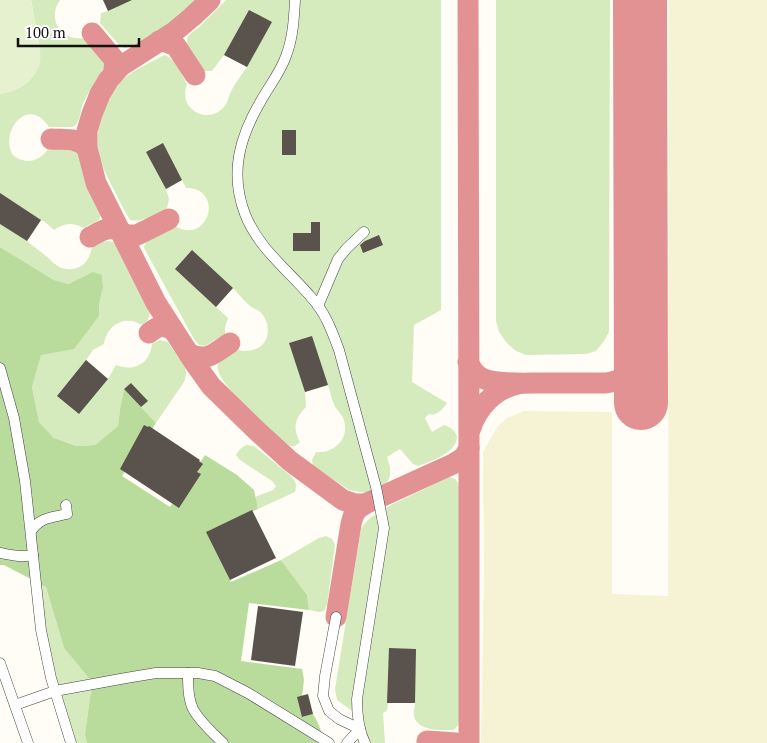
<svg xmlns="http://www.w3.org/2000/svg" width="767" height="743" font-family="'PT Serif',serif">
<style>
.farmland{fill:#f6f3d4}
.green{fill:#d5ebbd}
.forest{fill:#b9dc9c}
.pitch{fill:#e6f2cf}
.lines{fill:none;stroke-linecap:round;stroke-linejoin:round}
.taxiway{stroke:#e29292;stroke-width:21}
.runway{stroke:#e29292;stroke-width:54}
.building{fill:#5a524d}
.minor-casing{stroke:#444;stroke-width:11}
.minor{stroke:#fff;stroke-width:10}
</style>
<rect width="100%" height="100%" fill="#fffdf5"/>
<path class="farmland" d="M669,0h98v743h-286l3,-174 -1,-117 7,-13 8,-13 9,-8 17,-7 88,1v182l56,2z"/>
<g class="green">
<path d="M31,0h29c-13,18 0,41 23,38l20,22 1,4v3c-7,13 -16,25 -22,39 -2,8 -2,17 -9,21h-24c-20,-32 -49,3 -37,27 5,5 11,7 17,7 10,-1 17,-7 21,-16 9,2 22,2 28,9l9,32 14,26v3l-2,5 -16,8c-10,-6 -19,-5 -29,2l-9,-8 -4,-2 -14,21c6,5 13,10 19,15 4,2 5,6 9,8 7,6 17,7 26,2 7,-4 10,-12 11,-20l14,-5 9,1 2,3 33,67c-1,7 -2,9 -8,13 -18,-11 -35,0 -38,19l-11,6 -7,10 22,19 8,-14c18,7 34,-1 36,-21l8,-4 8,2 17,25c2,6 1,9 -1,15l-28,41 -15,-16 6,-7 -16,-17 -7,6 -4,20 -2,17 -23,19 -19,1 -22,-8 -15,-16 -7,-35 9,-33 58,-38v-11l4,-19 -1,-11 -33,9 -15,-4 -54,-33v-153l12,-3 9,-4 8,-6 11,-30z"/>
<path d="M103,0h93c-19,18 -45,41 -71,48l-5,-2 -20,-23 1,-10 7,-2z"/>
<path d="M226,0h215v310l-27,15 -2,57 35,21c-5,7 -10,13 -18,11l-4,4 7,14 12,-7c7,2 10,5 13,11 0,2 -1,7 -2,8 -6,11 -26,18 -37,22l-5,-2 -13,-15 -13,8 3,10v9l-2,5 -6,5 -16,7 -17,-3 -36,-24 -1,-6 4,-8c17,2 34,-13 28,-32 -2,-6 -8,-10 -10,-16 -3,-6 -4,-13 -6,-19l-23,7 1,15c-11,11 -14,21 -6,35l-5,4h-5l-8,-5c-11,-11 -75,-64 -63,-79 3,-4 15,-9 19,-12 8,2 16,1 23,-4 10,-9 9,-26 -2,-35 -3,-2 -7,-3 -10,-6 -6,-5 -11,-12 -16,-17l-17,19 12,11 -3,9v7l-20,12 -6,-1 -5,-6 -50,-91c2,-13 20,-18 31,-22 34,20 50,-38 11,-38l-4,-8 -16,9 3,10 -2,9c-11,6 -25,15 -37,12 -6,-10 -11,-20 -16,-30 -16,-31 -22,-46 -10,-80 4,-14 11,-26 23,-34 11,-8 25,-14 37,-21 12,3 17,19 23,29 -3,9 -3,18 5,25 10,10 27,7 34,-5 2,-3 2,-7 4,-10 4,-10 11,-18 17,-27l-23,-12 -12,16h-8l-17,-27v-6l4,-5 7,-5z"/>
<path d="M496,0h114l-1,332 -5,9 -8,10 -10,3 -60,1 -10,-4 -9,-8 -8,-11 -3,-11z"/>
<path d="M246,445l8,1 37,30c5,5 6,9 4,16l-37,17 -3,-12 18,-7 3,-4 -4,-5 -32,-21 -4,-5 4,-6z"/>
<path d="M449,477c7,1 9,4 10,11l1,229 -2,8 -4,5c-13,0 -36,2 -40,-14 -1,-4 1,-9 1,-13h-27l-1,8 -4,2 2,30h-28l9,-12 -15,-21 -14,-10 -2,-11 26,-160 4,-6 6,-6 20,-12z"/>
<path d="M326,536l6,3 3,6 -8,60 -3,6 -5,1 -10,-2 -2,-15 -26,-35 38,-22z"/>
<path d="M41,584l5,3 18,61 28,34 -7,52 2,9h-11l-12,-36 -12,-45 -9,-49z"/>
</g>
<path class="forest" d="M0,247l54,33 15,4 24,-12 9,3 1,12 -4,18v11l-25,33 -33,6 -9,32 7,35 15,16 22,8 19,-1 23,-19 2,-17 4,-20 32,34 -34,53 48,31 35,-52 32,20 17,15 4,19 -50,22 23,51 50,-22 26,35 2,15 -60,-7 -8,58 61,8 2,11 -2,16 1,21 10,-3 4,7 9,22h-239l-2,-9 7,-52 -28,-34 -18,-61 -42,-22h-4z"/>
<path class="pitch" d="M0,0h31c2,14 12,49 9,62 -4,18 -23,30 -40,32z"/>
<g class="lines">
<g class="taxiway">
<path d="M210,0l-18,17 -18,15 -53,34 -12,13 -9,15 -8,20 -5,17v17l9,35 60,120 40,62 15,21 44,43 35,32 53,39 12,4h10"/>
<path d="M468,0l1,448v295"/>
<path d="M92,33l21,25 2,4 -2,13"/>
<path d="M159,41l7,1 10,4 19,29"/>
<path d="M51,139c14,1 26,-2 36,9"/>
<path d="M120,231l7,4h10l32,-16"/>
<path d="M90,237c10,-5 17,-11 29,-7"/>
<path d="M149,333c9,-7 12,-9 24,-3"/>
<path d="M188,353c19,10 26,0 42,-10"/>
<path d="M468,362c3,6 6,12 12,15 12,8 45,6 60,6 22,0 44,0 66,0 18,-3 25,-9 35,-24"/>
<path d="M470,430c7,-22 24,-41 48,-46"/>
<path d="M336,617l15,-93c2,-10 5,-15 14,-20l88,-40 11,-7 5,-9"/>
<path d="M427,741l29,2"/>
</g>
<path class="runway" d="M640,0l1,403"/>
</g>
<g class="building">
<path d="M103,0h29l-24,11z"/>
<path d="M249,10l23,12 -25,45 -23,-12z"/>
<rect x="282" y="130" width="14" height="25"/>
<path d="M163,143l19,37 -16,9 -20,-37z"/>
<path d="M0,193l41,27 -14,21 -27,-17z"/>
<path d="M311,222h9v29h-27v-18h18z"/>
<path d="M379,235l4,10 -20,8 -3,-8 5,-4z"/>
<path d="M192,250l41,38 -17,19 -41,-38z"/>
<path d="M312,336l16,49 -23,7 -16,-49z"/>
<path d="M86,360l22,19 -29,35 -22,-18z"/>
<path d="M131,383l17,18 -7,6 -17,-18z"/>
<path d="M144,425l4,2 1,-1 51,34 -1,1 4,3 -6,8 4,2 -22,34 -59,-39z"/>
<path d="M252,510l24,48 -46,22 -24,-48z"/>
<path d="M258,606l45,6 -8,54 -44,-6z"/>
<path d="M389,648l27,1 -1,54h-28z"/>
<path d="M308,694l5,20 -11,3 -5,-20z"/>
</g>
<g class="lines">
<g class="minor-casing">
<g id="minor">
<path d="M295,0c-1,19 -2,38 -9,56 -5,15 -16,29 -24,43 -22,37 -33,73 -17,115 13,34 43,56 66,83 14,15 21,34 28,53l37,137 8,41 -27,171c0,15 1,30 8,44"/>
<path d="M318,306l20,-47 9,-11 17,-16"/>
<path d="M0,368l14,50 11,63 16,149 10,48 20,65"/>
<path d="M31,531c10,-14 19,-13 36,-17l-1,-9"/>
<path d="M0,553c11,2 22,5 33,2"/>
<path d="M336,617l-11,59 -2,20 6,15 10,8 21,10 -13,14"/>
<path d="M0,663l28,80"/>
<path d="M188,673c0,12 0,25 5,36 7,13 20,24 30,34"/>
<path d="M15,705l40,-14 71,-13 30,-5h42l17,3 33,17 81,50"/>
</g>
</g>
<use href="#minor" class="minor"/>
</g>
<path d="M18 38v8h121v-8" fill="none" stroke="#111111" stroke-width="2.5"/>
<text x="25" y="38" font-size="15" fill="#111111" stroke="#ffffff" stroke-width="4" paint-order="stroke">100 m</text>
</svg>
